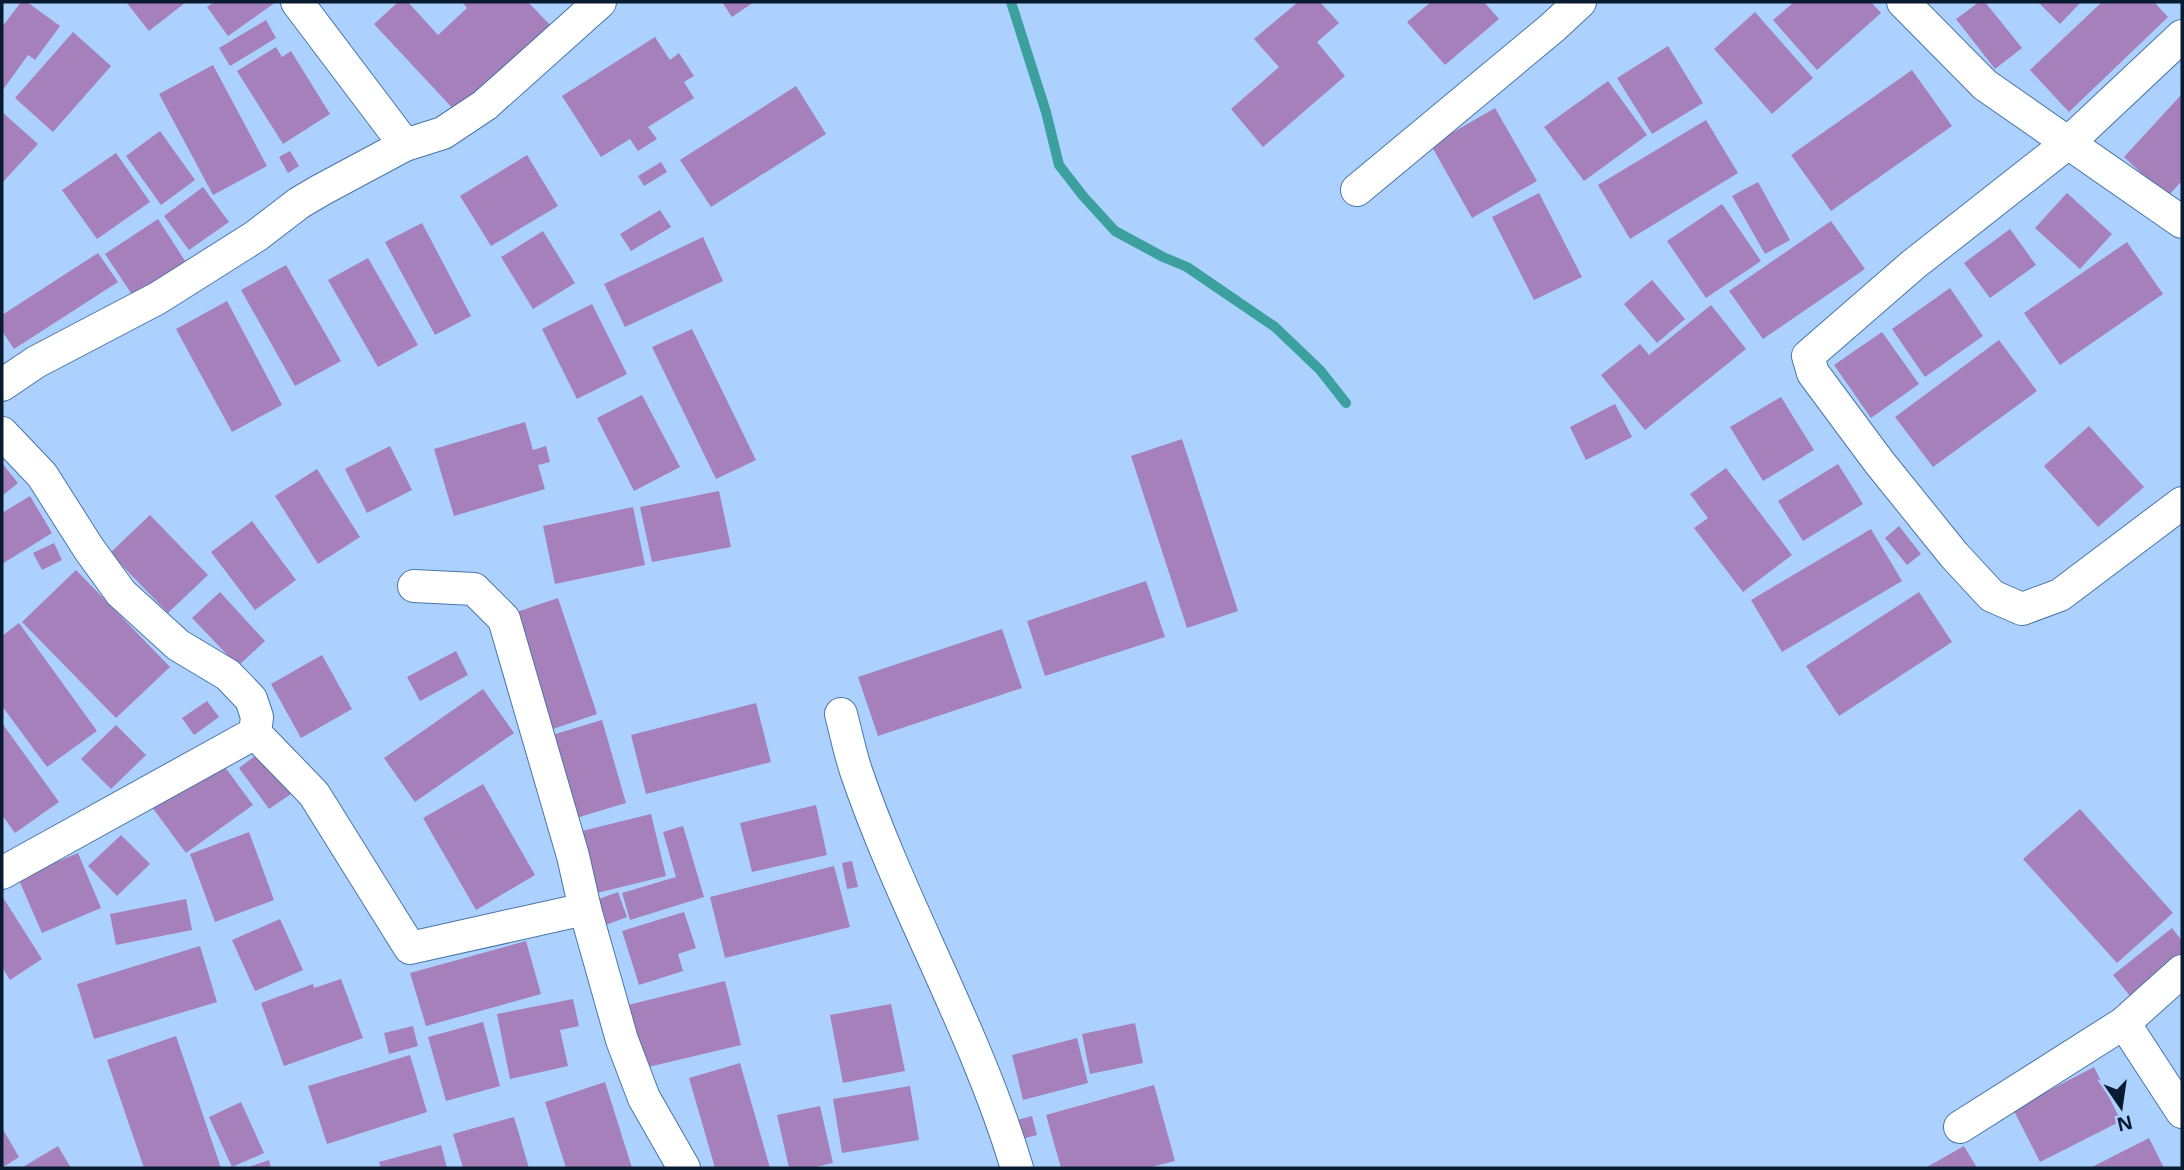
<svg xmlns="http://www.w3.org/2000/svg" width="2184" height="1170" font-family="'Open Sans',sans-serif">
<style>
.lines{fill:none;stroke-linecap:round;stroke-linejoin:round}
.stream{stroke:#3ca09e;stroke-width:10}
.building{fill:#a680ba}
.street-casing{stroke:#4975a9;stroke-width:34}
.street{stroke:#fff;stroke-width:32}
</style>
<rect width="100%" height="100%" fill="#acd1ff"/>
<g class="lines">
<path class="stream" d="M1011,2l35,110 13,53 24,31 32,35 48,26 24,10 88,60 45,43 26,33"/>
</g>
<g class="building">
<path d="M21,2h6l33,24 -25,34 -7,-5 -26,36v-64z"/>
<path d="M126,2h60l-37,29z"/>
<path d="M214,2h62l-48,34 -21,-29z"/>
<path d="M398,2h10l30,33 29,-27 -5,-6h66l24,25 -94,87 -84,-90z"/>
<path d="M722,2h32l-22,15z"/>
<path d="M1298,2h22l19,21 -22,19 28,34 -82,71 -32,-38 48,-42 -25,-28z"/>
<path d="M1431,2h53l15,17 -54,46 -38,-43z"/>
<path d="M1794,2h77l10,11 -64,57 -44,-50z"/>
<path d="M1979,2h6l37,46 -27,21 -39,-50z"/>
<path d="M2038,2h43l-21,22z"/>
<path d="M2102,2h52l14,15 -99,95 -39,-42z"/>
<path d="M1755,12l58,66 -41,36 -58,-65z"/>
<path d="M266,20l10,18 -46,28 -11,-18z"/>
<path d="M73,32l38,34 -58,66 -38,-34z"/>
<path d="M655,37l15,23 9,-7 15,23 -10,6 10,16 -46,29 9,12 -19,12 -8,-12 -29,18 -39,-61z"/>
<path d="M1668,46l35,57 -51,31 -35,-56z"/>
<path d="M276,47l6,10 9,-6 39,63 -47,30 -46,-73z"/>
<path d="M213,65l54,101 -54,29 -54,-101z"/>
<path d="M1912,70l40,56 -121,85 -40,-56z"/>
<path d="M1608,81l39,54 -63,46 -40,-54z"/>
<path d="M796,86l30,48 -115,73 -31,-47z"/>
<path d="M2182,94v87l-15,16 -43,-40z"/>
<path d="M1495,108l42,73 -65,37 -41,-73z"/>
<path d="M2,112l36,32 -36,39z"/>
<path d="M1706,120l32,53 -108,66 -32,-54z"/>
<path d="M160,131l35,49 -34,25 -35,-49z"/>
<path d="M290,151l9,15 -11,7 -9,-16z"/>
<path d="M116,153l34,49 -53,37 -35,-49z"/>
<path d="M527,155l31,51 -67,40 -31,-50z"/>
<path d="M661,162l6,10 -23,14 -6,-10z"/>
<path d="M1758,182l32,58 -25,14 -33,-58z"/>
<path d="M203,187l26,35 -40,28 -25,-34z"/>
<path d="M1539,193l43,84 -48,23 -42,-83z"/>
<path d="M2067,193l45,41 -32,35 -45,-41z"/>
<path d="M1722,204l39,57 -55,37 -39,-57z"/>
<path d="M660,210l11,17 -40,24 -11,-17z"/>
<path d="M158,219l29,45 -52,35 -30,-45z"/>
<path d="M1831,221l34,48 -102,70 -34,-48z"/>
<path d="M422,223l49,93 -36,19 -50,-93z"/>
<path d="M2010,229l26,36 -46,33 -26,-35z"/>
<path d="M543,231l32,52 -42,26 -32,-52z"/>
<path d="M703,237l20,44 -98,46 -21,-43z"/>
<path d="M2127,242l36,52 -103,71 -36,-52z"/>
<path d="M98,253l20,29 -104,67 -12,-18v-16z"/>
<path d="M368,258l50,87 -40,22 -50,-87z"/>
<path d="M286,265l55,96 -46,25 -54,-96z"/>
<path d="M1652,280l33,39 -28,24 -33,-39z"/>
<path d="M1950,288l33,48 -58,41 -33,-48z"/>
<path d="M227,301l55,104 -50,27 -56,-103z"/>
<path d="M592,304l35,70 -50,25 -35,-70z"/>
<path d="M1711,305l35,44 -101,81 -44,-55 39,-31 9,11z"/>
<path d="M692,329l64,131 -40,19 -64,-132z"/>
<path d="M1882,332l37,52 -48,34 -37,-53z"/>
<path d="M1999,340l38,51 -104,76 -38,-50z"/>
<path d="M642,395l38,72 -46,24 -37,-73z"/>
<path d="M1781,397l33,53 -51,31 -33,-54z"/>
<path d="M1615,404l17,33 -46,23 -16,-33z"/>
<path d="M525,422l8,28 13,-4 4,16 -12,3 7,24 -91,27 -20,-67z"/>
<path d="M2089,426l55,61 -46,40 -54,-61z"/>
<path d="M1182,439l56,172 -51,17 -56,-172z"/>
<path d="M390,446l22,44 -45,23 -22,-44z"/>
<path d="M2,463l16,20 -16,13z"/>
<path d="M1838,464l25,40 -60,37 -25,-40z"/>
<path d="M1726,468l66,87 -49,37 -49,-64 14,-10 -18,-24z"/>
<path d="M317,469l43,68 -42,27 -43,-68z"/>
<path d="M719,491l12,56 -79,15 -12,-55z"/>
<path d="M30,496l22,37 -50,31v-51z"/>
<path d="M633,507l12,58 -90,19 -12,-58z"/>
<path d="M150,515l58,60 -40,38 -58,-60z"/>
<path d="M252,521l44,59 -41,30 -44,-58z"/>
<path d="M1899,526l22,28 -14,11 -22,-27z"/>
<path d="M1871,529l31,52 -120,71 -31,-52z"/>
<path d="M54,543l8,17 -20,10 -9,-17z"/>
<path d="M76,570l94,97 -54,51 -94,-96z"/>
<path d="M1146,581l19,56 -120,39 -18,-55z"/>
<path d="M220,592l45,49 -27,25 -46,-48z"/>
<path d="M1919,592l33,50 -113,74 -33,-50z"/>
<path d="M558,598l39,116 -47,16 -39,-116z"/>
<path d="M19,623l78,108 -50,36 -45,-61v-70z"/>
<path d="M1002,629l20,59 -144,48 -20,-59z"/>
<path d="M456,651l12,24 -48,26 -13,-24z"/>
<path d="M322,655l30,54 -51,29 -30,-54z"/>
<path d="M483,689l31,44 -99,69 -31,-44z"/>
<path d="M207,701l12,16 -25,18 -12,-17z"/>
<path d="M756,703l15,59 -125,32 -15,-59z"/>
<path d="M602,720l24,83 -50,15 -24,-83z"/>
<path d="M2,723l57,79 -44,31 -13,-18z"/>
<path d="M116,725l30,30 -35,34 -30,-30z"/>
<path d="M263,750l31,42 -25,17 -30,-41z"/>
<path d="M219,759l34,46 -67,48 -34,-46z"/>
<path d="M483,784l52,91 -59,35 -53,-92z"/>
<path d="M816,805l11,50 -75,17 -12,-49z"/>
<path d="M2080,809l93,104 -56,50 -94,-104z"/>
<path d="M651,814l15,62 -73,18 -15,-62z"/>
<path d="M683,826l21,71 -74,23 -8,-27 54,-16 -13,-45z"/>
<path d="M249,832l25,68 -59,22 -25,-68z"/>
<path d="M121,835l29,29 -33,32 -29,-30z"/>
<path d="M78,853l23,55 -59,25 -24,-55z"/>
<path d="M852,861l6,26 -11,2 -5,-26z"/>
<path d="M834,866l16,61 -125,31 -15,-61z"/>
<path d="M618,892l9,25 -21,8 -10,-25z"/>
<path d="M2,896l40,63 -32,21 -8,-13z"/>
<path d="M186,899l6,31 -76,15 -6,-31z"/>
<path d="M684,912l12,36 -18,6 5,17 -44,14 -17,-54z"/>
<path d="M280,919l23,51 -48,21 -23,-51z"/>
<path d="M2172,928l10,13v13l-52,42 -17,-21z"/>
<path d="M526,941l15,53 -115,32 -16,-53z"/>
<path d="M200,946l17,56 -123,37 -17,-55z"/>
<path d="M341,979l22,59 -79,28 -23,-63 52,-19 1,4z"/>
<path d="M725,981l16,64 -97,23 -16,-63z"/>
<path d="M573,999l6,27 -19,4 8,36 -58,13 -13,-65z"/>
<path d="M891,1004l14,67 -62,12 -13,-68z"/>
<path d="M483,1022l17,64 -54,15 -18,-64z"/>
<path d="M1135,1023l8,40 -53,11 -8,-40z"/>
<path d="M413,1026l5,20 -29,8 -5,-21z"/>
<path d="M176,1036l45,132h-77l-37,-108z"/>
<path d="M1077,1038l11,45 -65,17 -11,-45z"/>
<path d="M410,1055l17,57 -100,32 -19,-58z"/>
<path d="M740,1063l30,105h-55l-26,-90z"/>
<path d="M2094,1067l27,54 -81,41 -27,-53z"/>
<path d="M605,1082l27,86h-66l-21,-66z"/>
<path d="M1154,1085l21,76 -28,7h-86l-15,-53z"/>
<path d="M910,1086l9,54 -77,13 -9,-54z"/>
<path d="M241,1102l23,51 -32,14 -23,-50z"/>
<path d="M820,1106l13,57 -22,5h-22l-12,-53z"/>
<path d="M1032,1116l5,19 -23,6 -4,-19z"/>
<path d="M514,1117l15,51h-66l-10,-34z"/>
<path d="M2,1128l17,29 -17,11z"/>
<path d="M2149,1138l15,30h-74z"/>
<path d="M441,1145l6,23h-66l-2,-6z"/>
<path d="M58,1146l13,22h-50z"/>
<path d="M1964,1146l13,22h-52z"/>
<path d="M269,1160l2,8h-25z"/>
</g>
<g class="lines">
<g class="street-casing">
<g id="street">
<path d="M297,2l108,143"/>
<path d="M1903,2l82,83 197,137"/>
<path d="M2182,36l-114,107 -154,121 -106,92 5,17 66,89 75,93 38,41 30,13 38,-14 122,-92"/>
<path d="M1357,190l195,-162 28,-26"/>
<path d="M2,385l34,-23 122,-64 98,-62 43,-33 22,-13 84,-45 38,-12 42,-28 115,-103"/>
<path d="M2,433l40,42 47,74 32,44 57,52 50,30 23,24 6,18 -2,16"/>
<path d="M414,586l60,3 30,30 69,237 12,53 37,131 22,58 40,70"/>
<path d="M841,714c5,19 9,39 15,57 46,135 120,260 161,397"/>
<path d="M255,733l59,61 96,154 175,-39"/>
<path d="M2,873l253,-140"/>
<path d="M2124,1023l58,89"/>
<path d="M1960,1127l164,-104 58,-52"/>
</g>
</g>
<use href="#street" class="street"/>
</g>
<rect width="2184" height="1170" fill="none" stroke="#091b30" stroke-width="7"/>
<g transform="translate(2121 1107) rotate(167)" stroke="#acd1ff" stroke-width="5" paint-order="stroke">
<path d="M0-5L12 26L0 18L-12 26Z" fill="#091b30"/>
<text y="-10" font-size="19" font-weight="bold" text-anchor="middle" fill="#091b30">N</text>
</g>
</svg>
